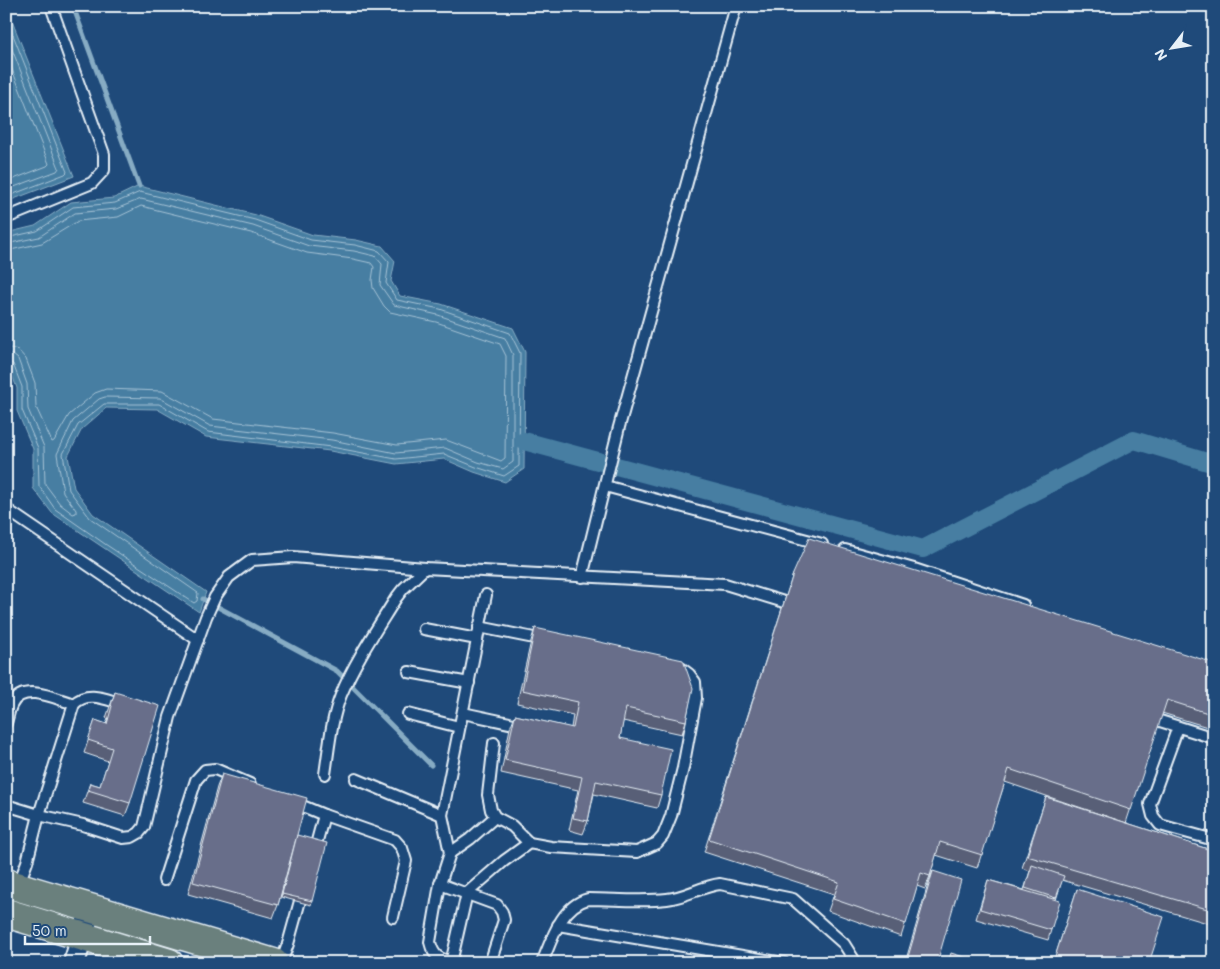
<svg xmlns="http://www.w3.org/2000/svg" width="1220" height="969" font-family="Mali,sans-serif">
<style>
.water{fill:#467ea2;stroke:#87acc4}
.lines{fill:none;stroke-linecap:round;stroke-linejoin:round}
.shore{stroke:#a7c3d6;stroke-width:1}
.stream{stroke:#87acc4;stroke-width:5}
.canal{stroke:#467ea2;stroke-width:18}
.lane-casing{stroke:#e8f1f8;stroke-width:14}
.street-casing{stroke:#e8f1f8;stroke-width:24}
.highway-casing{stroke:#e8f1f8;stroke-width:31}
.lane{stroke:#1f4a7a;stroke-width:10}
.street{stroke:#1f4a7a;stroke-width:20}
.highway{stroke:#6a807d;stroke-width:28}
.wall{fill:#595f77;stroke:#e8f1f8}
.building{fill:#676e8a;stroke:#e8f1f8}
</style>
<rect width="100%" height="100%" fill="#1f4a7a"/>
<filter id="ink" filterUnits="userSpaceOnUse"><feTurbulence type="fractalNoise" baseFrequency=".02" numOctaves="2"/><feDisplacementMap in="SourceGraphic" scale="10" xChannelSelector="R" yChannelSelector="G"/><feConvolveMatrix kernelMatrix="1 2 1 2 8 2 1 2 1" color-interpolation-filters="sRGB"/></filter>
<g filter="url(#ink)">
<g class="water">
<path d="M6,6l68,170 -68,26z"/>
<path d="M139,186l117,29 57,20 43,5 26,6 13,15 -4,20 9,15 41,8 72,24 12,24 -1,117 -19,13 -31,-10 -30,-13 -48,5 -66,-13 -124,-14 -49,-28 -51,-1 -24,21 -14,27 6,32 19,26 113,78 -7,20 -147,-99 -19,-25v-39l-16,-38v-23l-11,-28v-127l29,-7 36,-24 43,-4z"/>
</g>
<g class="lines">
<g class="shore">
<path d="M6,17l61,155 -2,2 -59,23"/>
<path d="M6,34l53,134 -2,3 -51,19"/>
<path d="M6,54l43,110 -2,2 -41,16"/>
<path d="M6,238l31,-7 36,-24 42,-4 25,-11 115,28 56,20 44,5 24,6 10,11 -3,21 11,17 43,9 70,24 10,20 -1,113 -15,10 -28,-9 -32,-13 -48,5 -65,-12 -123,-15 -49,-28h-55l-26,21 -15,29 6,36 21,28 108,75 -1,8 -3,2 -89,-59 -50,-35 -16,-23 -1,-38 -16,-38v-23l-9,-23 -7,-3"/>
<path d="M6,244l33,-7 36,-24 41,-4 25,-10 112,27 56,20 45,5 21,5 7,8 -2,21 14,20 44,10 67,23 8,17v107l-10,7 -25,-7 -33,-14 -49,5 -64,-13 -122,-14 -50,-28 -55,-1 -6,2 -26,22 -16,33 6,38 13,18v3l-3,1 -13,-10 -15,-20 -1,-37 -16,-38 -1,-25 -9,-25 -5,-4 -7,-1"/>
<path d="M6,251l36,-8 36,-22 40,-4 23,-11 110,27 56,20 46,6 18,4 3,4 -2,13 1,8 11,18 6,6 46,10 64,22 6,12 -1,102 -4,3 -55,-21 -49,5 -64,-12 -120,-14 -51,-28 -56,-2 -11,4 -26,22 -15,26 -2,1 -16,-35 -1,-24 -9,-24 -8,-9 -12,-3"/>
</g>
<g class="stream">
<path d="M73,6l66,180"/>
<path d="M203,599l134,72 94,94"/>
</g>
<path class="canal" d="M524,441l399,108 211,-109 80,24"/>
<g class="lane-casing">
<g id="lane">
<path d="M6,218l86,-35 12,-13v-16l-53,-148"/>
<path d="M605,486l217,58"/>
<path d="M6,509l192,131"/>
<path d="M845,550l69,19 109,36"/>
<path d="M582,577l37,-150 117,-421"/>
<path d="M479,627l65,13"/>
<path d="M424,629l53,10"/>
<path d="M409,672l60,11"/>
<path d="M463,713l60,13"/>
<path d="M408,714l51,13"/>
<path d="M1160,721l54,17"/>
<path d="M6,723c2,-6 3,-14 6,-19 11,-22 45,-5 62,0"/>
<path d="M1178,727l-28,77 3,12 7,9 54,15"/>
<path d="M494,743l-6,52 3,15 4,7 17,9 17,17"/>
<path d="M325,774c4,-26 6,-54 16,-79 14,-34 36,-66 55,-97l7,-9 22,-21"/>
<path d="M356,779l86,36"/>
<path d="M293,802l31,13 71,25 7,8 4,13 -13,56"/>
<path d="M6,805l33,10 35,-111c14,-14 33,-4 49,0"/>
<path d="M314,852l10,-37"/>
<path d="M450,853l20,-14 25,-22"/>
<path d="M164,880l32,-100 9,-10 10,-1 35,15"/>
<path d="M440,884l57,21 5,7 2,8 -13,40 -2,3"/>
<path d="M18,886l9,-24 12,-47 44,10 40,13 9,-1 7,-4 5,-6 26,-110 36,-100 9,-20 14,-20 23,-17 41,-3 132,11 300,16 59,18"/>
<path d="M558,925l226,38"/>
<path d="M281,963l7,-19 15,-54"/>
<path d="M451,963l16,-70 37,-32 25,-18 22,4 86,5 20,-9 6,-7 8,-20 12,-48 13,-70 -1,-16 -6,-8 -8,-6 -5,-1"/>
<path d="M456,963c-15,-4 -22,-4 -26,-21l10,-58 10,-31 -8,-38 44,-220"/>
<path d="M542,963c10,-24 19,-57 46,-64 26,0 54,3 79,0 19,-2 35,-13 53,-15l73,15 51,45 12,19"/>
</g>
</g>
<g class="street-casing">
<path id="street" d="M74,963l17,-55"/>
</g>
<g class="highway-casing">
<g id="highway">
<path d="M6,883l268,80"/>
<path d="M6,913l163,50"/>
</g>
</g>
<use href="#lane" class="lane"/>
<use href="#street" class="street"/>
<use href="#highway" class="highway"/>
</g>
<g class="wall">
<path d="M793,574l421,89v66l-52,-16 -36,110 -121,-41 -28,86 -41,-13 -6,21 -5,13 -8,-3 -16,51 -73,-26 6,-17 -130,-42z"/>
<path d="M535,628l151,93 -4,13 -59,-13 -3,17 41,57 -4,13 -63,-14 -6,27 -5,13 -14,-4 9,-40 -77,-17 9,-45 5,-13 56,13 2,-13 -56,-12 14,-62z"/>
<path d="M115,692l15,111 -5,13 -42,-13 7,-20 10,3 8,-25 -24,-8 11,-33 11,4 2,-5 -2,-1z"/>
<path d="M222,774l75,62 15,65 -1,4 -30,-8 10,-40 -13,48 -5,13 -85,-24 29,-107z"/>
<path d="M1046,797l168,54v74l-152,-45 -6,20 -5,30 -3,10 -72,-21 12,-39 36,10 6,-19 -8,-3z"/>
<path d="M933,871l4,92h-32l24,-82z"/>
<path d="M1077,889l72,74h-96z"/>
</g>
<g class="building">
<path d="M809,538l405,125v52l-47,-15 -36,110 -122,-41 -27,86 -42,-13 -10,34 -9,-3 -15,51 -73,-25 6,-17 -130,-43 84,-265z"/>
<path d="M535,628l148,32 10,28 -7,33 -60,-13 -6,30 51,11 -10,46 -65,-14 -8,40 -15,-3 9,-41 -77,-17 10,-45 58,13 5,-26 -56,-12z"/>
<path d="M115,692l45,14 -30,97 -42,-13 2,-7 10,3 12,-38 -24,-8 7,-20 12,4 5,-18 -1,-1z"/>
<path d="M222,774l85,24 -29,107 -85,-23z"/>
<path d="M1046,797l168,54v60l-187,-55z"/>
<path d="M297,835l30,8 -15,58 -30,-7z"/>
<path d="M1032,865l32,11 -8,22 -31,-10z"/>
<path d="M933,871l28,9 -24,83h-9l-20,-6z"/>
<path d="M988,880l72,21 -9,29 -71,-21z"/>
<path d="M1077,889l87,28 -15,46h-96z"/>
<path d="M951,953l32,10h-35z"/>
</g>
</g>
<rect width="1220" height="969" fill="none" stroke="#1f4a7a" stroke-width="25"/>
<rect x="12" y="12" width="1195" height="944" fill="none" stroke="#e8f1f8" stroke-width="2" filter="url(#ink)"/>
<g transform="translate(1172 48) rotate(239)" stroke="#1f4a7a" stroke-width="4" paint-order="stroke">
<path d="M0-4L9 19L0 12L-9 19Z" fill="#e8f1f8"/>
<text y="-8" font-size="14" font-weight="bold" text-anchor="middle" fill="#e8f1f8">N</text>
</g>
<path d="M25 936v8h125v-8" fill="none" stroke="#e8f1f8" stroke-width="2.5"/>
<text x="32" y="936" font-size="15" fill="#e8f1f8" stroke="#1f4a7a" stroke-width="4" paint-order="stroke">50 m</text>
</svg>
